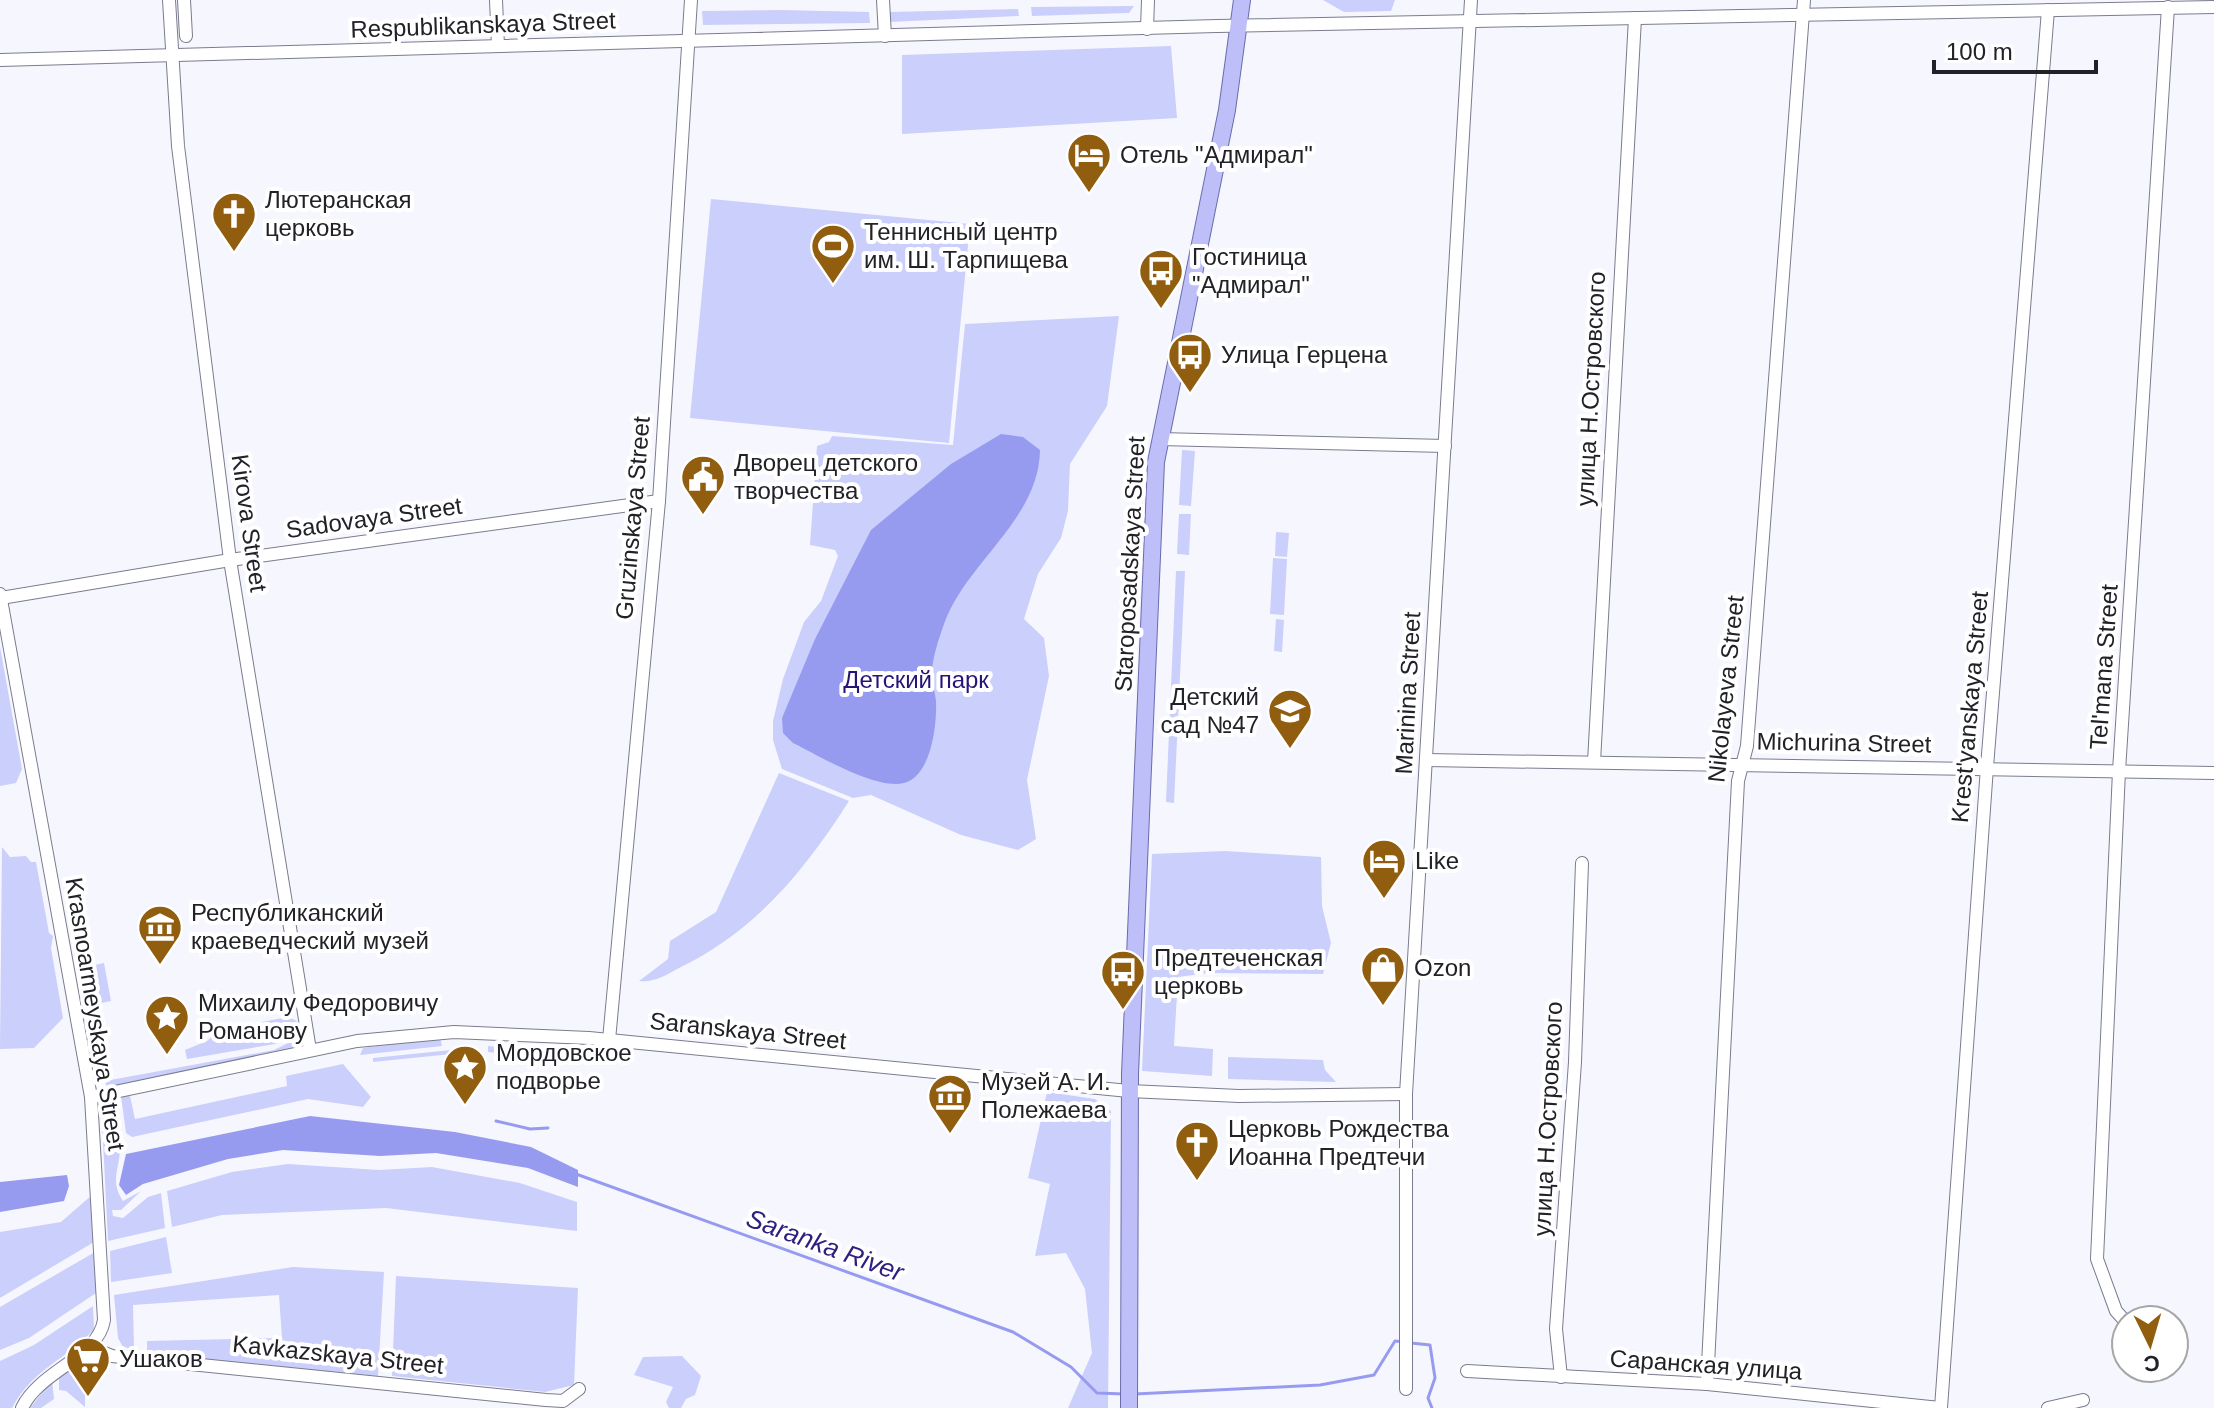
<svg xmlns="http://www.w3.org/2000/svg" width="2214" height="1408" font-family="Arial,sans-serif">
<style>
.green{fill:#cbcffb}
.water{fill:#979bf0}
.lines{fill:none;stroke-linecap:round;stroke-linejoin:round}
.stream{stroke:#979bf0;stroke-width:3}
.minor-casing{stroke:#7a7c8d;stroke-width:14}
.major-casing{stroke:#6a6cad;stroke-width:18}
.minor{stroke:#fff;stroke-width:12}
.major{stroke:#bebff9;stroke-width:16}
.labels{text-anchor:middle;stroke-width:8;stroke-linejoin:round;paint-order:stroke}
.street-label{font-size:24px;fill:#212128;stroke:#fff}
.poi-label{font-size:24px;fill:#212128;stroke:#fff;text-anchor:start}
.park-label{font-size:24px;fill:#271476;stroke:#fff}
.water-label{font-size:26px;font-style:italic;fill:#2e2081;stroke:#fff}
</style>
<rect width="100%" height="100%" fill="#f6f7fe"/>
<g class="green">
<path d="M1323,0h72l-4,11 -47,1z"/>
<path d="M1134,6l-5,7 -97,3 -1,-9z"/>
<path d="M1018,9l1,7 -129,6 -1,-10z"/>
<path d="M781,10l88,2 1,11 -167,2 -1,-14z"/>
<path d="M1171,46l6,72 -275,16v-79z"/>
<path d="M711,199l259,25 -21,219 -259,-25z"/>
<path d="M1119,316l-12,90 -37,58 -2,47 -7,27 -23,36 -14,45 20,19 5,38 -22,104 9,59 -18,11 -57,-15 -90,-40 -18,3 -71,-29 -9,-29v-19l10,-42 21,-57 17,-21 17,-45 -3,-6 -25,-5 7,-99 12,-4 3,-6 121,9 12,-121z"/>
<path d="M1182,450l13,1 -4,55 -12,-1z"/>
<path d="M1179,514h12l-2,41 -12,-1z"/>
<path d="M1276,532l13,1 -2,24 -12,-1z"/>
<path d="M1273,558l14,1 -3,56 -14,-1z"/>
<path d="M1176,571h9l-11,232 -8,-1z"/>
<path d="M1276,619l8,1 -2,32 -8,-1z"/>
<path d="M0,647l22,122 -6,14 -16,3z"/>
<path d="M779,773l70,28c-44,69 -94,131 -170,167 -13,7 -25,15 -40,13l29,-22 2,-18 46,-29z"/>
<path d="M2,847l8,10 16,-1 5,6h5l13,71 4,3 -2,12 12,70 -29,30 -34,1z"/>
<path d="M1225,851l96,6 1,49 9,37 -8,31 -115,-1 -30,4 -4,69 39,3 -1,27 -70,-5 10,-217z"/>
<path d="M84,909l11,56 9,-2 7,38 -15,3 -18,-94z"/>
<path d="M288,1017l9,4v12l-22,11 -88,15 -2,-9 22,-9 12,-11z"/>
<path d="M298,1038l-3,10 -188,40 -2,-7 169,-31z"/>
<path d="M440,1038l2,8 -82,9 3,-7z"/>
<path d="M488,1046l45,5 32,-4 -1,14 -76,-9z"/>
<path d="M471,1048v4l-98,10v-4z"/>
<path d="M1228,1057l95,3 2,10 11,12 -108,-3z"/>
<path d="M343,1064l28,33 -8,10 -55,-8 -176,38 -6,-4 -5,-37h9l5,23 152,-33 -1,-10z"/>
<path d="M496,1082h38v8l-38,-1z"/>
<path d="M1047,1092l48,7 16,12 -3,297h-40l24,-55 -7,-64 -19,-36 -31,3 15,-72 -22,-6z"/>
<path d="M106,1100l5,4c3,14 10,32 9,46 -1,21 -10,31 3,51l18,-10 -20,19h-9l1,6 10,2 25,-21 13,-4 4,35 -57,13 -7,-140z"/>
<path d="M288,1164l91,6 53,-3 88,16 57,19v29l-191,-23 -164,7 -50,12 -5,-36 65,-19z"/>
<path d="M92,1195l2,47 -94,56v-66l61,-10z"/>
<path d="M166,1237l6,36 -61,9 -1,-31z"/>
<path d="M95,1252l1,41 -67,45 -29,12v-43z"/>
<path d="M293,1267l91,5 -6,104 -231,-22v-13l135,-3 -3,-43 -146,10 1,44 -11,-2 -5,-9 -4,-43z"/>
<path d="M396,1276l182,12 -4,97 -29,7 -153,-16z"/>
<path d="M93,1306l1,23c-28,32 -59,37 -82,79h-12v-47l34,-16z"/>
<path d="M682,1356l19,20 -6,19 -9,4 -5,9h-12l-3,-6 7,-15 -39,-12 9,-18z"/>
<path d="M79,1361l6,1v45l-19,-16 -7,-1v-17z"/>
<path d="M52,1380l2,19 -13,9h-11z"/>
</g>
<g class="water">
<path d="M1001,434l22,3 17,13c-1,70 -73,111 -96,174 -5,14 -11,32 -12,47 -1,10 3,20 4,30 1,23 -4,66 -25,79 -25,17 -93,-25 -118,-37l-10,-10 -1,-15 33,-79 56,-109 80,-66z"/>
<path d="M310,1116l145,16 76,15 47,23v17l-50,-19 -92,-15 -56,3 -97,-6 -55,9 -85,25 -17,11 -7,-10 7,-31z"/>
<path d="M67,1175l2,11 -5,15 -64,11v-30z"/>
</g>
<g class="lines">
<g class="stream">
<path d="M496,1121l34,8 18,-1"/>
<path d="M576,1174l437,158 58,35 26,26 27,1"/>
<path d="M1411,1343l19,2 5,33 -7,20 4,10"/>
<path d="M1135,1394l185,-9 54,-10 21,-34 9,1"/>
</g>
<g class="minor-casing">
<g id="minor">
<path d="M169,0l9,146 52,414 80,490"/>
<path d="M184,0l2,36"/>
<path d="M496,0l2,46"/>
<path d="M883,0l2,36"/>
<path d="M1147,29l1,-29"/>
<path d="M0,60l1217,-34 997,-19"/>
<path d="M1159,439l286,7"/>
<path d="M0,594l91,503 13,223c-6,38 -64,50 -82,88"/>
<path d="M1,598l229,-38 429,-59"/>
<path d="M1426,760l788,13"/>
<path d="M1594,762l41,-744"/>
<path d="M609,1040l50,-539 32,-501"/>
<path d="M91,1097l266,-56 97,-9 135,6 540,53 110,5 167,-2"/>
<path d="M2126,1322l-10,-11 -19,-52 22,-488 49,-764"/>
<path d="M90,1347l22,9 434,44 17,1 16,-12"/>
<path d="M1467,1371l240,13 233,24"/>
<path d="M1561,1377l-5,-48 19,-267 7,-199"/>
<path d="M1707,1384l31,-603 9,-35 57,-746"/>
<path d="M1406,1389v-295l65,-1094"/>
<path d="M1941,1408l46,-641 61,-757"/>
<path d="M2048,1408l35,-8"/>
</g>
</g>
<g class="major-casing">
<path id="major" d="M1129,1408l1,-334 26,-612 71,-352 15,-110"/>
</g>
<use href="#minor" class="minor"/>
<use href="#major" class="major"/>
</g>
<defs>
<g id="hotel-pin" transform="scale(2.3)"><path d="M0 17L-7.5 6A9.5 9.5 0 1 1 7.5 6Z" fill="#915e0f" stroke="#fff"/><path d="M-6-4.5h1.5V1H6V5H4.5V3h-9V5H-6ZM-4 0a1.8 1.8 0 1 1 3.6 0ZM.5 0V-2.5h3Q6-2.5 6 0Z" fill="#fff"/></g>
<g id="church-pin" transform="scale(2.3)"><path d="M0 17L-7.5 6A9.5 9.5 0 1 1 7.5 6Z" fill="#915e0f" stroke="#fff"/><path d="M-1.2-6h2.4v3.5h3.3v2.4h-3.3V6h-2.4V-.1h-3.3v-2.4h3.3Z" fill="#fff"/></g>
<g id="stadium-pin" transform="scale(2.3)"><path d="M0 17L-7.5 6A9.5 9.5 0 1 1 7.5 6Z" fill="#915e0f" stroke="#fff"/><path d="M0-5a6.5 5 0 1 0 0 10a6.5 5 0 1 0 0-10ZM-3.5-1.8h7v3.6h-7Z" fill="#fff"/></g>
<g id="bus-pin" transform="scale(2.3)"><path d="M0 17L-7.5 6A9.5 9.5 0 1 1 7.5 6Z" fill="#915e0f" stroke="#fff"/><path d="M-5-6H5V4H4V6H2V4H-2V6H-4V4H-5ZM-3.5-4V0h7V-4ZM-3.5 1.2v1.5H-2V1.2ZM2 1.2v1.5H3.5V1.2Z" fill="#fff"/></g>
<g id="civic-pin" transform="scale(2.3)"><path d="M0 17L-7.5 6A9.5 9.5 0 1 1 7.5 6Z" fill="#915e0f" stroke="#fff"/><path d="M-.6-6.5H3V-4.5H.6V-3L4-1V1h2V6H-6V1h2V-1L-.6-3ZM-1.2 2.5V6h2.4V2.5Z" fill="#fff"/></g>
<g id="school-pin" transform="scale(2.3)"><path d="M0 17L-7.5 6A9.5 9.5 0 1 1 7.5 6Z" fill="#915e0f" stroke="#fff"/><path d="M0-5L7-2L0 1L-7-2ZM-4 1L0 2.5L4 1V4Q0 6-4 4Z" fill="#fff"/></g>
<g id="museum-pin" transform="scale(2.3)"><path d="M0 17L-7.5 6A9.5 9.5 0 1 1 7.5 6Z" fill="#915e0f" stroke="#fff"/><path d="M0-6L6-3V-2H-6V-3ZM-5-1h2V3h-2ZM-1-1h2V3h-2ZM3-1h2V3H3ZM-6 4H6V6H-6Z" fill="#fff"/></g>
<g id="shop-pin" transform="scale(2.3)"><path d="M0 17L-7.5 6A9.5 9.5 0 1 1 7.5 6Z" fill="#915e0f" stroke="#fff"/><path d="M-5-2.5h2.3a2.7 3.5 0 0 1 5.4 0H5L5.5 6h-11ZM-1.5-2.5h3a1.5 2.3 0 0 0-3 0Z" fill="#fff"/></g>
<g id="sight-pin" transform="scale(2.3)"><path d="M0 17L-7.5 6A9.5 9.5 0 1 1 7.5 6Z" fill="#915e0f" stroke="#fff"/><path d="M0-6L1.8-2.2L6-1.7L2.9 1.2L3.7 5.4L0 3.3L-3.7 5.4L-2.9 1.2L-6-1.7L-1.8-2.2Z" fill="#fff"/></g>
<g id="supermarket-pin" transform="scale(2.3)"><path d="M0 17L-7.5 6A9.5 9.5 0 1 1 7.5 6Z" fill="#915e0f" stroke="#fff"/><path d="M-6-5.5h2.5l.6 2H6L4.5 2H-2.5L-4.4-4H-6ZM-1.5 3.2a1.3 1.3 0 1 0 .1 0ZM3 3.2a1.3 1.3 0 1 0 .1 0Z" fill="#fff"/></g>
</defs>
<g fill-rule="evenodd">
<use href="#hotel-pin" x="1089" y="155"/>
<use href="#church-pin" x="234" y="214"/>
<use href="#stadium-pin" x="833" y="246"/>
<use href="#bus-pin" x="1161" y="271"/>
<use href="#bus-pin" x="1190" y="355"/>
<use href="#civic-pin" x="703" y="477"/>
<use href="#school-pin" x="1290" y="711"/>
<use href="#hotel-pin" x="1384" y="861"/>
<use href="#museum-pin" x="160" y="927"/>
<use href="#shop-pin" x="1383" y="968"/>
<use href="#bus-pin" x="1123" y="972"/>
<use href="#sight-pin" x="167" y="1017"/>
<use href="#sight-pin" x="465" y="1067"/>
<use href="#museum-pin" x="950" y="1096"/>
<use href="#church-pin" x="1197" y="1143"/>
<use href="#supermarket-pin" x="88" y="1359"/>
</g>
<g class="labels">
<g class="street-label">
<text transform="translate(483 25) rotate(-2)" y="8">Respublikanskaya Street</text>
<text transform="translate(1591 389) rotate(-87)" y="8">улица Н.Островского</text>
<text transform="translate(374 518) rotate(-8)" y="8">Sadovaya Street</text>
<text transform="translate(633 518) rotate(-85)" y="8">Gruzinskaya Street</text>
<text transform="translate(249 523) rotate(82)" y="8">Kirova Street</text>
<text transform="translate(1130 564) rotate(-87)" y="8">Staroposadskaya Street</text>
<text transform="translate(2104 667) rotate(-86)" y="8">Tel'mana Street</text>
<text transform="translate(1726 689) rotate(-84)" y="8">Nikolayeva Street</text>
<text transform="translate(1408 693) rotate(-87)" y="8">Marinina Street</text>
<text transform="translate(1970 707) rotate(-85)" y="8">Krest'yanskaya Street</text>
<text transform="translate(1844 743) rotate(1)" y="8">Michurina Street</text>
<text transform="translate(95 1014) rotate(81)" y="8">Krasnoarmeyskaya Street</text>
<text transform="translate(748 1031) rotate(6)" y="8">Saranskaya Street</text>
<text transform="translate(1548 1119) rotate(-87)" y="8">улица Н.Островского</text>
<text transform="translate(338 1355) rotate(6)" y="8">Kavkazskaya Street</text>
<text transform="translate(1706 1365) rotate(4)" y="8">Саранская улица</text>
</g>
<g class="poi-label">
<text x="1120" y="163">Отель "Адмирал"</text>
<text x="265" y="208">Лютеранская<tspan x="265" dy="28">церковь</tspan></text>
<text x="864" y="240">Теннисный центр<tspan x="864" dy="28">им. Ш. Тарпищева</tspan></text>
<text x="1192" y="265">Гостиница<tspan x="1192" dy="28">"Адмирал"</tspan></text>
<text x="1221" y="363">Улица Герцена</text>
<text x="734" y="471">Дворец детского<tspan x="734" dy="28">творчества</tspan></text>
<text x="1259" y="705" text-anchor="end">Детский<tspan x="1259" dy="28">сад №47</tspan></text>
<text x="1415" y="869">Like</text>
<text x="191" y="921">Республиканский<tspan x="191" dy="28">краеведческий музей</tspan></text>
<text x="1154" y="966">Предтеченская<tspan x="1154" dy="28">церковь</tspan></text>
<text x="1414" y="976">Ozon</text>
<text x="198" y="1011">Михаилу Федоровичу<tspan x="198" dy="28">Романову</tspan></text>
<text x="496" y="1061">Мордовское<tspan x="496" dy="28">подворье</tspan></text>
<text x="981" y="1090">Музей А. И.<tspan x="981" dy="28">Полежаева</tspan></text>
<text x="1228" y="1137">Церковь Рождества<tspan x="1228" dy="28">Иоанна Предтечи</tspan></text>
<text x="119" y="1367">Ушаков</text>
</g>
<g class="park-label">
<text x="916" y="688">Детский парк</text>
</g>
<g class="water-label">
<text transform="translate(825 1245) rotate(20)" y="9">Saranka River</text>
</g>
</g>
<g transform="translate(2150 1344) rotate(175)"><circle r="38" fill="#ffffff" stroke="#a6a6a9" stroke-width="2"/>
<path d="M0-6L14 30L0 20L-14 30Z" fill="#915e0f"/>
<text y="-12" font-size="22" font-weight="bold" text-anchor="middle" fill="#212128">С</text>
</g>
<path d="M1934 60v12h162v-12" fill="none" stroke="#212128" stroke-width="4"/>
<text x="1946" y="60" font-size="24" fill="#212128" stroke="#ffffff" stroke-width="6" paint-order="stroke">100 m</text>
</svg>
